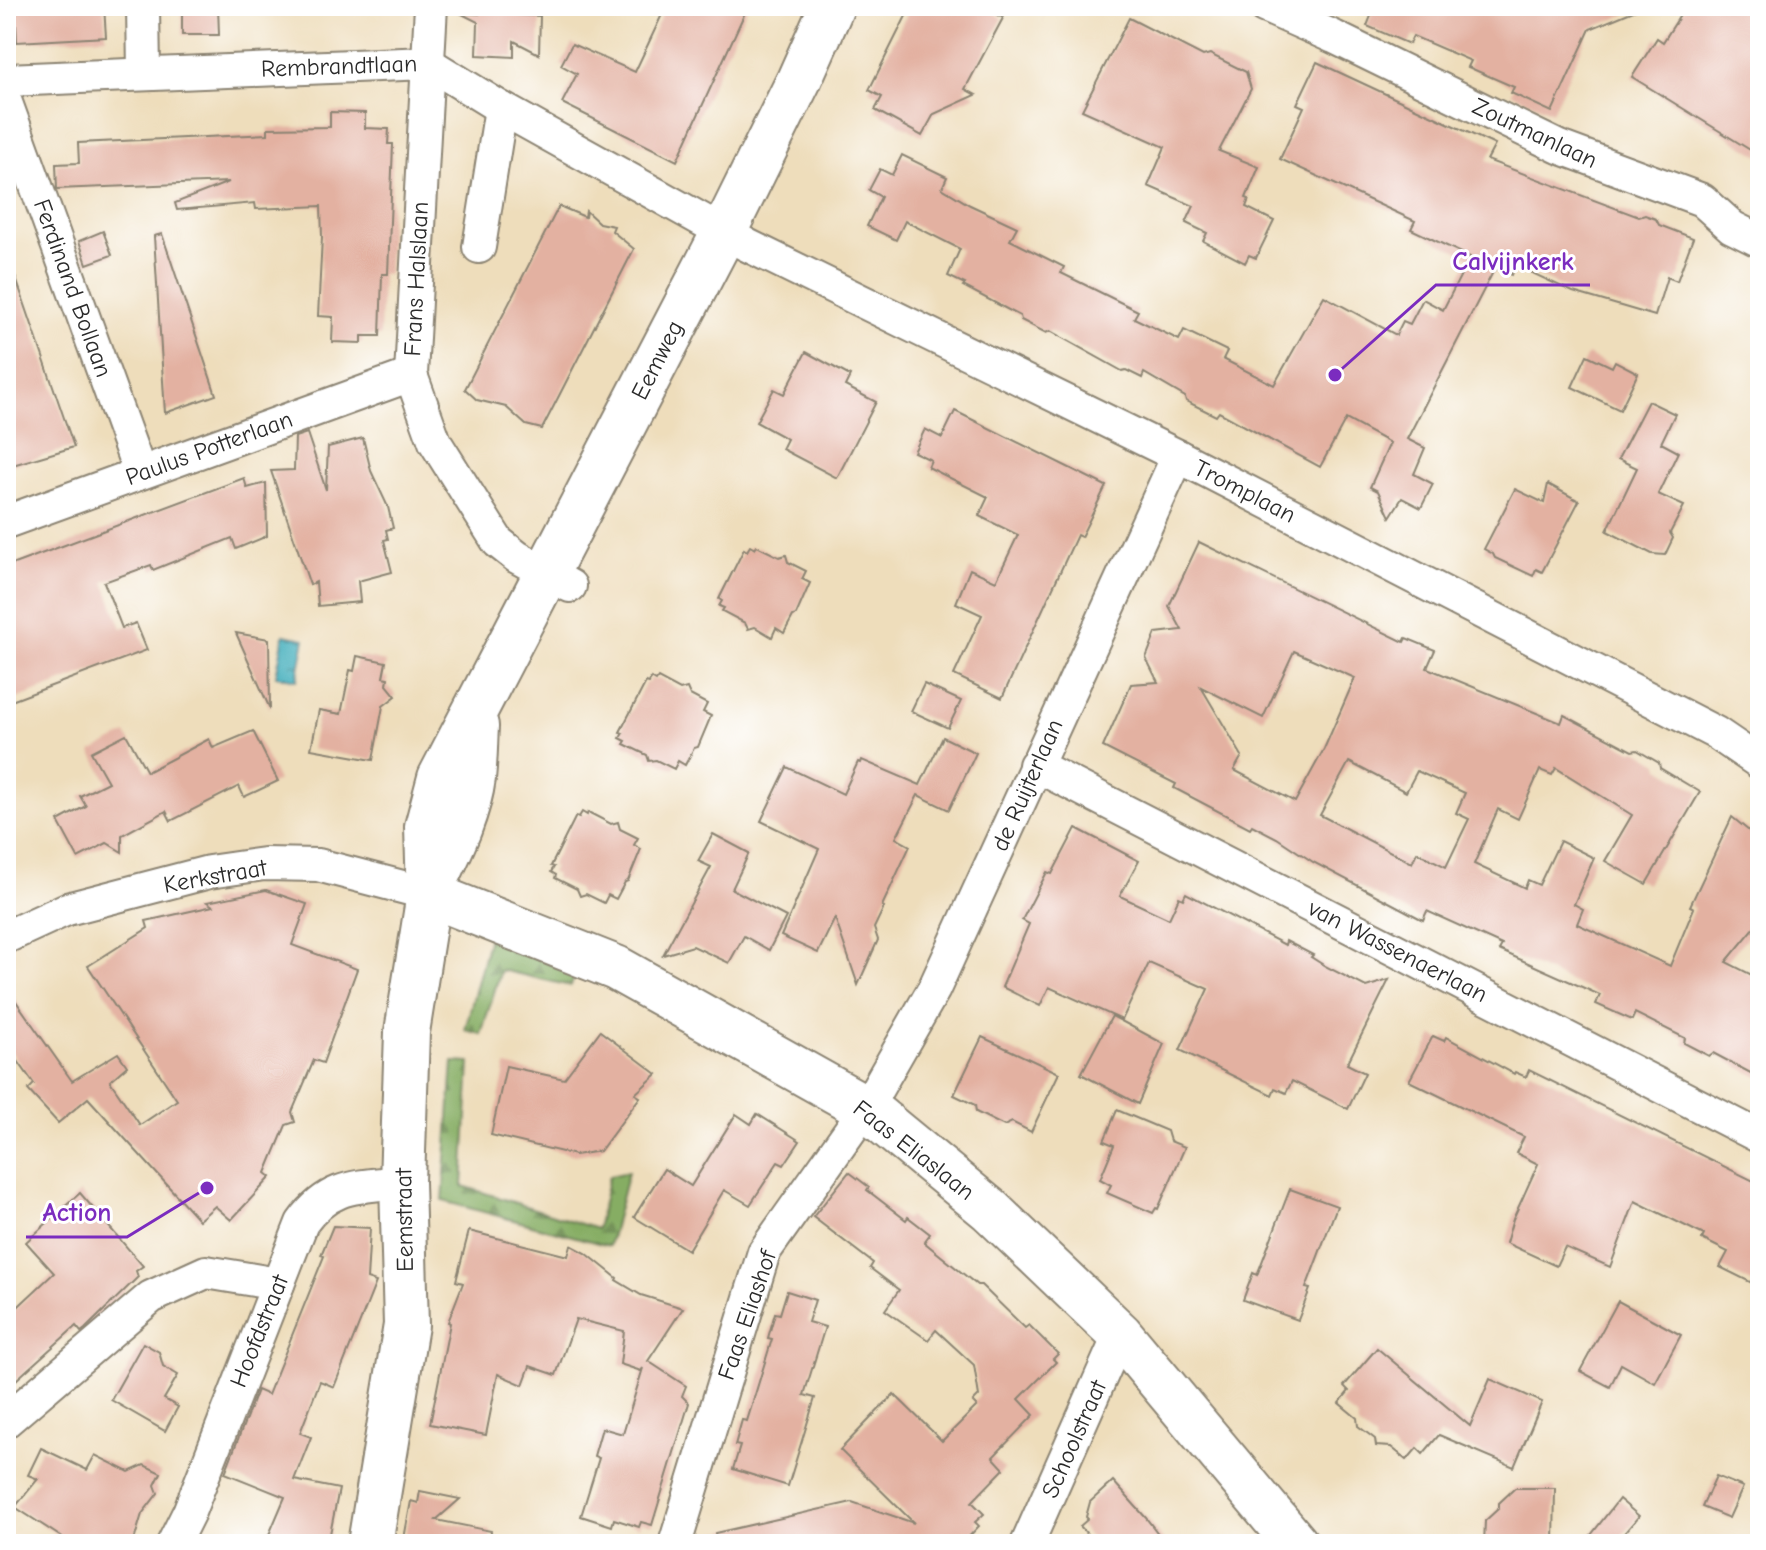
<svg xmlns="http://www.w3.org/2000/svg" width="1766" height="1550" font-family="'Comic Neue',sans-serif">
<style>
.forest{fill:url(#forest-firs);stroke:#586c47;stroke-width:2}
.water{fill:url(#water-ripples);stroke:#346c72;stroke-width:2}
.building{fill:#e3b1a1;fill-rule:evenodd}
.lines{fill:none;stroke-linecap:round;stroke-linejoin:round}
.minor-casing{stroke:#8c8473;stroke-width:36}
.secondary-casing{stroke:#8c8473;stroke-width:48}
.minor{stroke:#fff;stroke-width:32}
.secondary{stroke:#fff;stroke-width:44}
.labels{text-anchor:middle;stroke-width:6;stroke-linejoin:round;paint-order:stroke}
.street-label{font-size:24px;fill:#2b2b2b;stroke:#fff}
.leader{fill:none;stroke:#7b2cbf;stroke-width:3}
.callout-dot{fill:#7b2cbf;stroke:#fff;stroke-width:3}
.callout-label{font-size:26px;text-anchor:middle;font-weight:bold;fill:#7b2cbf;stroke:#fff;stroke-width:6;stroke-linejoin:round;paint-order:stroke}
</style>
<defs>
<pattern id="forest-firs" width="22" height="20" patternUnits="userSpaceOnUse" patternTransform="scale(2)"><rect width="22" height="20" fill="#86ad63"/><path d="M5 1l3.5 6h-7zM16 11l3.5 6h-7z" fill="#6e8d52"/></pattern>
<pattern id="water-ripples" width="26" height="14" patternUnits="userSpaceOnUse" patternTransform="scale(2)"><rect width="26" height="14" fill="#3dacba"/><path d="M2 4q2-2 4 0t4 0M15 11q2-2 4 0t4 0" fill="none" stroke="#338c97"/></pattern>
</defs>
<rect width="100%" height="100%" fill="#fff"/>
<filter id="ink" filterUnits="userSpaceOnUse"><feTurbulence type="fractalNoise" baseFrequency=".0125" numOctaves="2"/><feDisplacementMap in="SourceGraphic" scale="16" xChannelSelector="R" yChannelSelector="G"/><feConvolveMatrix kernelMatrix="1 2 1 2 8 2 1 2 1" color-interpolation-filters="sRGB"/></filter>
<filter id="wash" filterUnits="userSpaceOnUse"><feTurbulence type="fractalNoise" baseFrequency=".006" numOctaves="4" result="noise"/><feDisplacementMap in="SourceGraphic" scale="32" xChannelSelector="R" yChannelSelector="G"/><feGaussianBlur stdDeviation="1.8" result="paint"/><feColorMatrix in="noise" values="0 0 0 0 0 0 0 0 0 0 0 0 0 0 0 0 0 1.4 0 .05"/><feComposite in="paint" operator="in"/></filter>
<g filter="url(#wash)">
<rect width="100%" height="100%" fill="#edb"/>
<g class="forest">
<path d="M489,937l86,38 -4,11 -70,-16 -20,64 -16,-4z"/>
<path d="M453,1062l17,1 -7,123 134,43 12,-53 19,-4 -19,74 -166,-45z"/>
</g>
<path class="water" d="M284,635l21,4 -8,41 -21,-4z"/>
<g id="blocks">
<g class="building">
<path d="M15,6h89l2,31 -89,5z"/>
<path d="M182,6h36l1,29h-37z"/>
<path d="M479,6h37v9l24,1 -1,38 -25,-13v16l-37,-2 1,-33 -18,-9 19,1z"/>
<path d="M666,6h82l-71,155 -115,-58 15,-29 -16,-9 11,-21 63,28z"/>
<path d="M911,6h72l20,12 -38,71 11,6 -42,19 -12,22 -47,-26 7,-13 -13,-7z"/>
<path d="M1375,6h268v1l-53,22 -38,83 -41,-19 3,-6 -46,-20 3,-6 -58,-25 -4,8 -42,-18z"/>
<path d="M1686,6h49l25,16v134l-128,-79 25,-39 6,4z"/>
<path d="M1129,18l74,38 7,-2 36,18 5,17 -32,62 40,16 -13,31 3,1 -3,8 28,14 -18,37 -7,-3 -4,8 -42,-22 4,-8 -21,-10 8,-17 -46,-20 17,-39 -83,-37z"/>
<path d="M1317,62l178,83 -8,15 152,57 6,-2 11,4 3,6 34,13 -16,43 -10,-4 -12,39 -82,-24 -58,-27 -4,10 -16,-7 -88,171 18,9 -11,26 19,10 -12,24 -19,-10 -12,19 -12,-26 -8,-4 20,-44 -44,-24 -26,48 -101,-55 -3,4 -30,-15 -1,-4 -41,-24 -2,5 -16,-8 -4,1 -72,-40 -4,2 -25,-13 -1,-4 -57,-30 2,-2 -17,-8 12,-27 -55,-28 -9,19 -29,-14 14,-29 -12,-7 11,-21 12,6 10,-20 45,22 -5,11 28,17 47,22 -7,13 54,27 -3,6 77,38 -4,7 45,22 5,-10 43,21 -4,8 51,26 50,-89 72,39 7,-14 7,3 13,-25 20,11 27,-53 -59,-28 4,-8 -135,-62 24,-52 -7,-3z"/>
<path d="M330,112l35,1v15l24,1 -1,15h5l-5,130h-6l-2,62h-18v7l-30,-1 1,-25 -15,-1 4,-79 -1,-31 -65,3 -1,-6 -78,7 -2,-7 54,-21 -172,7 -1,-25 23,-1 -1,-20 190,-9v-6l62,-1z"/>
<path d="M559,206l26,11 1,-6 13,12 15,3 -2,5 22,18 -92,180 -16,-4 -20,-18 -29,-7 -12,-11z"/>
<path d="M103,231l9,24 -25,9 -8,-23z"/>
<path d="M162,234l54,161 -51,18 -11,-177z"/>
<path d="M10,261l64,186 -68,20v-205z"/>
<path d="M806,352l44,24 -5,10 31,16 -39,76 -55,-29 5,-10 -31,-17 18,-33 10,5z"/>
<path d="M1587,355l25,12 3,-6 23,12 -18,37 -48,-23z"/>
<path d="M1648,401l27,13 -14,29 17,9 -20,42 26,12 -14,27 3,5 -8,17 -13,-1 -45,-23 30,-63 -19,-9z"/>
<path d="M955,411l151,75 -25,51 -4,-2 -75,163 -48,-23 28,-60 -26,-12 14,-34 26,12 22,-46 -39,-19 9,-19 -60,-30 3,-7 -17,-8 11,-23 17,9z"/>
<path d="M307,433l19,57 2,-43 35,-9 8,33 17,36 5,21 -7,2 2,9 -4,1 8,32 -34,9 2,21 -42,4 -2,-24 -6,3 -39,-114 23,-1 1,-33z"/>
<path d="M244,478l3,10 19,-5 1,53 -31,13 -4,-11 -79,32 -2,-5 -47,17 18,46 14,-5 11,27 -141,53v-136z"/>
<path d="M1548,484l31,17 -37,71 -6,-3 -3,7 -38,-18 -2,-4 -9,-5 31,-60 29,14z"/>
<path d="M1199,542l205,100 2,-4 29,12 -8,18 134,55 3,-8 68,36 5,-1 22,13 1,5 40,24 -54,92 -41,-23 27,-46 -76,-47 -4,7 -12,-5 -22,49 -20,-10 -24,55 51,24 3,-8 11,5 21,-44 34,17 -20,46 9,5 -6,15 93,42 24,-58 -4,-2 42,-89 28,23v81l-34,41 34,17v99l-47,-25 -4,3 -25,-13 1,-5 -50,-25 -3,7 -36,-16 4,-9 -101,-45 3,-5 -75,-34 -4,9 -110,-58 -36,-24 -25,-13 -2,3 -76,-40 2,-4 -73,-37 28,-63 27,-2 -12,-24 10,-25 26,-3 -13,-24zM1294,651l61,27 -31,71 -29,53 -61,-32 8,-14 -41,-69 62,31zM1349,762l57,30 11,-21 48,22 -9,20 13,6 -23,48 -29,-15 -5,11 -92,-48z"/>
<path d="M750,546l5,3 2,-3 22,11 7,-2 2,7 18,9 -4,8 8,4 -14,32 -3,1 -9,17 -8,-5 -4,9 -17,-10 -7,2 -3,-6 -23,-12 2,-3 -5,-2 3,-5 -3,-2 25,-50 3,2z"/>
<path d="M236,633l33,6 1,70z"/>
<path d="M357,656l29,6 -3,15 5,1 -1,7 9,11 -13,10 -10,54 -62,-11 8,-39 22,4 9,-44 4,1z"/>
<path d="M651,678l5,3 2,-3 22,12 7,-2 3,7 17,9 -4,8 8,4 -13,31 -4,1 -9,17 -7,-4 -4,8 -18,-9 -7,1 -2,-6 -23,-11 2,-3 -6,-3 3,-5 -3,-1 26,-50 3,1z"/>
<path d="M924,684l37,17 -13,27 -37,-17z"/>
<path d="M253,731l25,50 -34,16 -5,-11 -68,35 -5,-10 -44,24v17l-15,-9 -29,15 -20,-37 28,-15 -6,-10 28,-14 -17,-30 35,-18 21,38 62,-33 4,9z"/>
<path d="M943,737l33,16 -27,57 -31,-15 -22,43 14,8 -28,60 2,1 -10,21 4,12 -20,45 -23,-67 -17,35 -37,-17 38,-87 -58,-28 26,-54 56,27 15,-32 3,1 1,-3 58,25z"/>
<path d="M582,812l5,3 1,-3 23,12 7,-2 2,7 18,9 -4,7 7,4 -13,32 -3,1 -9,17 -8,-4 -4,8 -18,-9 -6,2 -3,-7 -22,-11 1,-3 -5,-3 3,-5 -3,-1 25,-50 3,1z"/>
<path d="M1076,828l63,33 -19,35 49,23 10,-22 4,2 3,-6 99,52 1,-4 27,14 -2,2 14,9 41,21 23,-7 -42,84 18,9 -17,36 -56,-28 -6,12 -11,-5 -3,7 -92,-45 28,-61 -59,-26 -27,57 -73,-33 -9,19 -38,-19 27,-63 -7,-4 25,-48 5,2z"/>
<path d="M713,834l36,19 -17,36 54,28 -17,33 -25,-14 -15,27 -36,-17 -30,9 48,-88 -13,-6z"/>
<path d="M266,890l41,14 -15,41 65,24 -34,94 -9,-3 -22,52 3,10 -9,3 -20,48 5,4 -40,43 -16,-14 -16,14 -111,-122 -30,25 -30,-33 6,-6 -28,-40v-57l66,94 46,-28 9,13 -17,15 30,44 37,-25 -89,-134 60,-38 -2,-7 67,-15 -6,-4z"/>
<path d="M1112,1016l52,28 -26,60 -57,-30z"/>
<path d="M600,1031l57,43 -22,20 5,3 -40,54 -25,4 -84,-20 15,-69 58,13z"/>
<path d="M1433,1036l11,5 2,-4 68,37 1,-2 11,5 3,-7 231,114v103l-40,-20 8,-15 -26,-13 2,-4 -69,-34 -25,66 -45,-20 -9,19 -50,-23 7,-24 25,-55 -22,-11 8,-16 -115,-56z"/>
<path d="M982,1037l77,36 -28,59 -19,-10 -8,4 -28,-14 -1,-7 -21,-10z"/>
<path d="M1117,1110l50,21 3,10 15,6 -27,62 -2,-1 -3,5 -46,-20 4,-8 -11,-6 14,-34 -10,-4z"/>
<path d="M736,1114l15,10 6,-10 43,27 -16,24 -6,-3 -28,43 -26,-15 -36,60 -54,-33 30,-48 27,17z"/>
<path d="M849,1172l20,15 -2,3 39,30 2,-3 22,17 -6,8 53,43h4l44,43 4,-3 29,29 -5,5 3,3 -37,37 15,16 -41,42 11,12 -32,33 12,12 -9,8 4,4 -17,18h-246l-1,-11 137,-31 62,21 -74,-73 54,-56 48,47 35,-35 -4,-4 6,-6 -5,-31 -38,-35 -8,10 -43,-30 14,-20 -29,-22 3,-5 -60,-46z"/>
<path d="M1290,1189l47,17 -31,82 4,1 -12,31 -55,-20 10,-27 4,2z"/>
<path d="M80,1193l63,73 -7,5 2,6 -53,52 -4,3 -5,-6 -70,63v-71l48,-45 -28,-31z"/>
<path d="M333,1226l37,2 -3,51 9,3 -42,105 -14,-6 -20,52 11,4 -17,43 45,9 -11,55h-63l20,-47 -60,-24 32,-83 11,5 56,-139 -3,-1z"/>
<path d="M469,1231l99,25 3,-11 15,8 31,25 -1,2 25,15 42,13 -35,53 38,25 -4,10 7,7 -37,122 -11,-3 -2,5 -25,-8 -2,7 -31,-10 18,-58 -5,-2 8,-28 21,6 20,-66 -2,3 -21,-7 4,-33 -48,-12 -20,56 -26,-9 -7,19 -25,-11 -12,61 -56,-11 20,-101 -2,-1 15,-39 -7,-2z"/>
<path d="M787,1291l28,9 -7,22 17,5 -21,68 11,3 -27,88 -55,-17 7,-23 -5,-1 7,-25 5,1 25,-82 -4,-1 7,-25 5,1z"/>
<path d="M1618,1301l63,34 -26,48 -34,-19 -11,23 -30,-16z"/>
<path d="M143,1343l16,9 4,14 15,9 -14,24 14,8 -13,24 -54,-31z"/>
<path d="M1377,1348l93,78 20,-47 52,23 -28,65 -75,-32 -16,19 -6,-6 -10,12 -16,-13 -15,-1 -1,-7 -17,-13 -1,-8 -18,-15 10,-12 -5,-5z"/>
<path d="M41,1448l46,22 8,-15 34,17 15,-7 17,8 -6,12 3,8 -16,21 -9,30h-61l-57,-37 23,-28 -10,-4z"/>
<path d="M1716,1476l27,11 -14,31 -27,-11z"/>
<path d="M1113,1481l33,37 20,26h-70l-16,-18 8,-7 -2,-2 4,-15z"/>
<path d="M1515,1488h40l-1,56h-70l1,-23 14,-13v-5z"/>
<path d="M420,1491l40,8 -24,21 55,11 -1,13h-87l8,-43 7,2z"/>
<path d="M1619,1499l20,17 -24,28h-31z"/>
</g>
</g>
</g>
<g filter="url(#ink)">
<use href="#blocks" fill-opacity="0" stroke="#8c8473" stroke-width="2"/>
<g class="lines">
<g class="minor-casing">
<g id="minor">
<path d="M143,6l1,67"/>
<path d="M431,6l-20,369 24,67 63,100 19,15 53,29"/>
<path d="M1264,6l70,31 225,110 143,53 30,27 28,14"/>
<path d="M6,80l422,-17 73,45 246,137 431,211 538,277 44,30"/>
<path d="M6,103l134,370"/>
<path d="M479,247l22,-139"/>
<path d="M6,522l405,-147"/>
<path d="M1035,765l725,372"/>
<path d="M6,937l61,-28 142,-37 55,-8 54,1 111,29"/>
<path d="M6,1421l145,-124 55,-25 72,12"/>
<path d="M173,1544l16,-32 113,-289c28,-39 55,-36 100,-41"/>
<path d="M675,1544l89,-292 102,-144 68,-119 244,-533"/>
<path d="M1027,1544l93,-210"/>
</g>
</g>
<g class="secondary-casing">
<g id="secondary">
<path d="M433,886c16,-34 35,-70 40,-108 2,-17 2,-35 3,-52"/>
<path d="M429,894l187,74 250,140 124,102 130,124 176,210"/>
<path d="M370,1544l36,-219 -4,-143 5,-150 22,-138 -2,-67 13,-49 284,-546 75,-152 33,-74"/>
</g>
</g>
<use href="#minor" class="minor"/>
<use href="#secondary" class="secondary"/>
</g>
</g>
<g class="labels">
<g class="street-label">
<text transform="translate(339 66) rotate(-2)" y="8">Rembrandtlaan</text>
<text transform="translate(1535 133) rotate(25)" y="8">Zoutmanlaan</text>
<text transform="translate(416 279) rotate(-87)" y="8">Frans Halslaan</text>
<text transform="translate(73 288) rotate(70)" y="8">Ferdinand Bollaan</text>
<text transform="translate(657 360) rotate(-63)" y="8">Eemweg</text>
<text transform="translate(209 448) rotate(-20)" y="8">Paulus Potterlaan</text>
<text transform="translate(1245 491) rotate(27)" y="8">Tromplaan</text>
<text transform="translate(1027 785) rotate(-66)" y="8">de Ruijterlaan</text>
<text transform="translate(215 876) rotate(-10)" y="8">Kerkstraat</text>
<text transform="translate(1398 951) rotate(27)" y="8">van Wassenaerlaan</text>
<text transform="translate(914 1150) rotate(38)" y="8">Faas Eliaslaan</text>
<text transform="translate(404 1220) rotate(-91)" y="8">Eemstraat</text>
<text transform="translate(747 1315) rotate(-71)" y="8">Faas Eliashof</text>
<text transform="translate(259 1331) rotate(-68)" y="8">Hoofdstraat</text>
<text transform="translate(1074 1439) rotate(-66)" y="8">Schoolstraat</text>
</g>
</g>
<path class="leader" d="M1335 375L1436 285H1590M207 1188L127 1237H26"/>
<g class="callout-dot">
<circle cx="1335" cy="375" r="8"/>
<circle cx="207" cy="1188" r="8"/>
</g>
<g class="callout-label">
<text x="1513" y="270">Calvijnkerk</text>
<text x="77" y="1221">Action</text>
</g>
<rect width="1766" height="1550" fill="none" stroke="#fff" stroke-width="32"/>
</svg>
